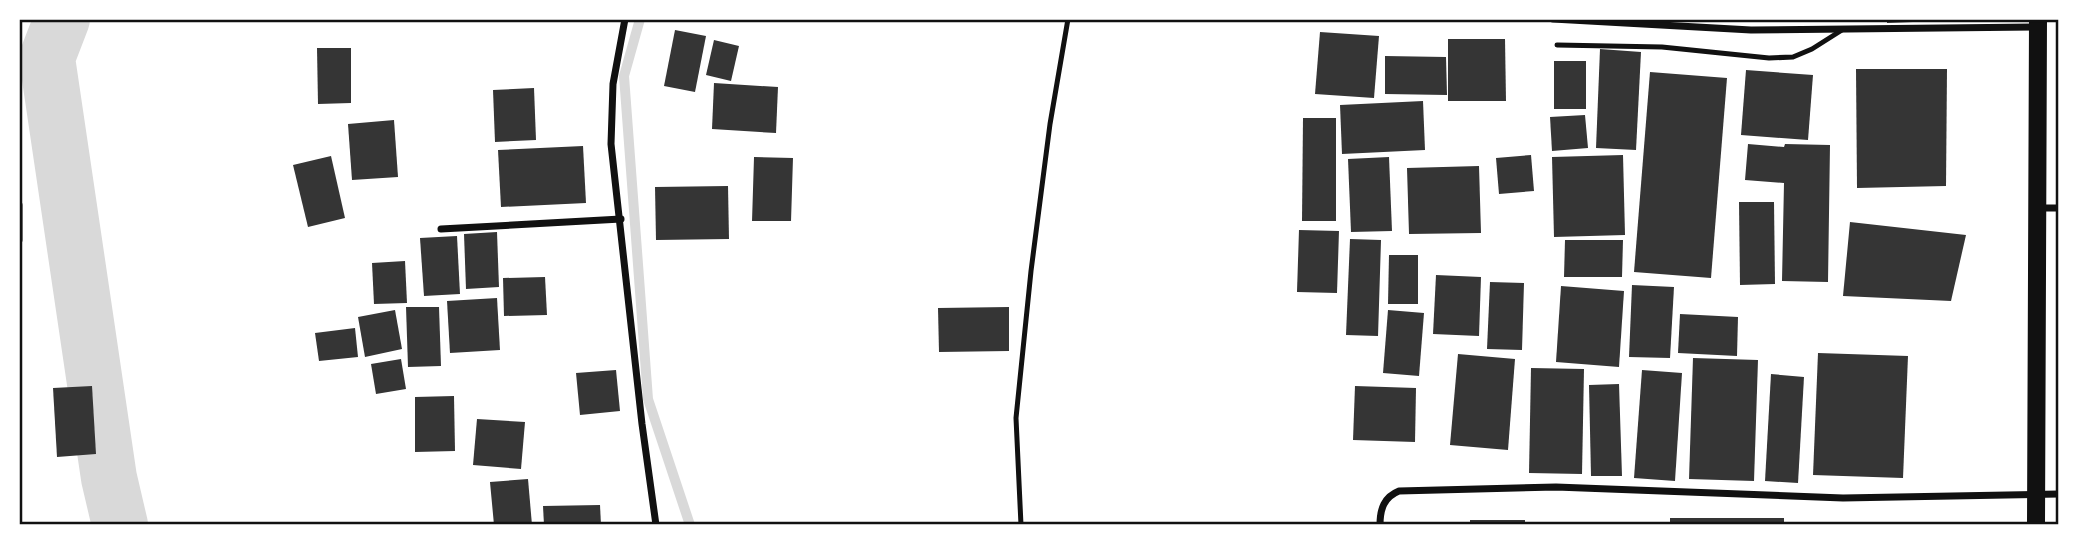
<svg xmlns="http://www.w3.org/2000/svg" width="2078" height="544" font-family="'Noto Sans',sans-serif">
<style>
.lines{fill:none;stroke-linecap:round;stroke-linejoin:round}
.stream{stroke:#d9d9d9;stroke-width:10}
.river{stroke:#d9d9d9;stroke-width:56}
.building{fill:#353535}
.service{stroke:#111;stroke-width:5}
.minor{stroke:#111;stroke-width:7}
.primary{stroke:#111;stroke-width:18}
.neatline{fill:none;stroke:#111;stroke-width:2.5}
</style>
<rect width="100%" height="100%" fill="#fff"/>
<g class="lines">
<path class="stream" d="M640,19l-16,57 24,323 42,126"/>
<path class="river" d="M62,19l-15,39 62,420 11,47"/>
</g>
<g class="building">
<path d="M1887,19h52v2l-52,2z"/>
<path d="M675,30l31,6 -11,56 -31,-6z"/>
<path d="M1320,32l59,4 -5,62 -59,-4z"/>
<path d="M1448,39h57l1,62h-58z"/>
<path d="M714,40l25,6 -8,35 -25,-6z"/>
<path d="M317,48h34v55l-33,1z"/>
<path d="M1600,49l41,3 -5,98 -40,-2z"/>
<path d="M1385,56l61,1 1,38 -62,-1z"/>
<rect x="1554" y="61" width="32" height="48"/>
<path d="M1856,69h91l-1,117 -89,2z"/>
<path d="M1746,70l67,5 -5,65 -67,-5z"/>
<path d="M1650,72l77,6 -16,200 -77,-6z"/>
<path d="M714,83l64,4 -2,46 -64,-4z"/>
<path d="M534,88l2,52 -41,2 -2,-52z"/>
<path d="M1423,101l2,49 -83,4 -2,-49z"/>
<path d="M1585,115l3,33 -36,3 -2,-34z"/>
<path d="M1303,118h33v103h-34z"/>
<path d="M394,120l4,57 -46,3 -4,-56z"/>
<path d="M1748,144l36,3 1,-3 45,1 -2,137 -46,-1 2,-98 -39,-3z"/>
<path d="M583,146l3,57 -85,4 -3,-57z"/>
<path d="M1531,155l3,36 -35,3 -3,-36z"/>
<path d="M1623,155l2,80 -71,2 -2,-80z"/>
<path d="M331,156l14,62 -37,9 -15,-62z"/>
<path d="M754,157l39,1 -2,63h-39z"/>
<path d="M1389,157l3,74 -41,1 -3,-73z"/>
<path d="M1479,166l2,67 -72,1 -2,-66z"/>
<path d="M728,186l1,53 -73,1 -1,-53z"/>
<path d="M1739,202h35l1,82 -35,1z"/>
<path d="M1850,222l116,13 -15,66 -108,-5z"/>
<path d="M1299,230l40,1 -2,62 -40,-1z"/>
<path d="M497,232l2,55 -33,2 -2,-55z"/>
<path d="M457,236l3,58 -36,2 -4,-58z"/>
<path d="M1350,239l31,1 -3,96 -32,-1z"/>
<path d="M1565,240h58l-1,37h-58z"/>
<path d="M1389,255h29v49h-30z"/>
<path d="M405,261l2,42 -33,1 -2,-41z"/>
<path d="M1436,275l45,2 -2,59 -46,-2z"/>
<path d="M545,277l2,38 -43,1 -1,-38z"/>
<path d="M1490,282l34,1 -2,67 -35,-1z"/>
<path d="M1632,285l42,2 -4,71 -41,-1z"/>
<path d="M1561,286l63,5 -5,76 -63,-5z"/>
<path d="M497,298l3,52 -50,3 -3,-52z"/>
<path d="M406,307h33l2,59 -33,1z"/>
<path d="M1009,307v44l-70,1 -1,-44z"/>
<path d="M395,310l7,39 -37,8 -7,-40z"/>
<path d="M1388,310l36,3 -5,63 -36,-3z"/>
<path d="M1680,314l58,3 -1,39 -59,-3z"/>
<path d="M355,328l3,29 -39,4 -4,-28z"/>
<path d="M1818,353l90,3 -5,122 -90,-3z"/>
<path d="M1458,354l57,5 -7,91 -58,-5z"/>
<path d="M1693,358l65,2 -4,121 -65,-2z"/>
<path d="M401,359l5,30 -30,5 -5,-30z"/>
<path d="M1531,368l53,1 -2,105 -53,-1z"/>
<path d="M616,370l4,41 -40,4 -4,-42z"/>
<path d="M1642,370l40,3 -7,108 -41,-3z"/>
<path d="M1771,374l33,3 -6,106 -33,-2z"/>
<path d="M1619,384l3,92h-31l-2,-91z"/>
<path d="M92,386l4,68 -39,3 -4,-69z"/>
<path d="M1355,386l61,2 -1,54 -62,-2z"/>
<path d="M454,396l1,55 -40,1v-55z"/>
<path d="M477,419l48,3 -4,47 -48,-4z"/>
<path d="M528,479l4,46h-38l-4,-43z"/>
<path d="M600,505l1,20h-57l-1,-19z"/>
<rect x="1670" y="518" width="114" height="7"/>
<rect x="1470" y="520" width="55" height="5"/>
</g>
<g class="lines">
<g class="service">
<path d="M1557,45l105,2 107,11 24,-1 19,-8 30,-19"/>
<path d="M1021,525l-5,-107 15,-147 19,-147 18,-105"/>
</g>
<g class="minor">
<path d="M625,19l-12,65 -2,60 31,280 14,101"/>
<path d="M1553,19l198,11 287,-3"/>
<path d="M19,205v35"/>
<path d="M2038,208h21"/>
<path d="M441,229l180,-10"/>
<path d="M1380,525c0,-16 4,-28 19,-34l157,-4 287,11 216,-4"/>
</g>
<path class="primary" d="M2036,525l2,-506"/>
</g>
<rect width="2078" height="544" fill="none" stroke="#ffffff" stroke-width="42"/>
<rect x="21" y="21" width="2036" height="502" class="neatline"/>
</svg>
